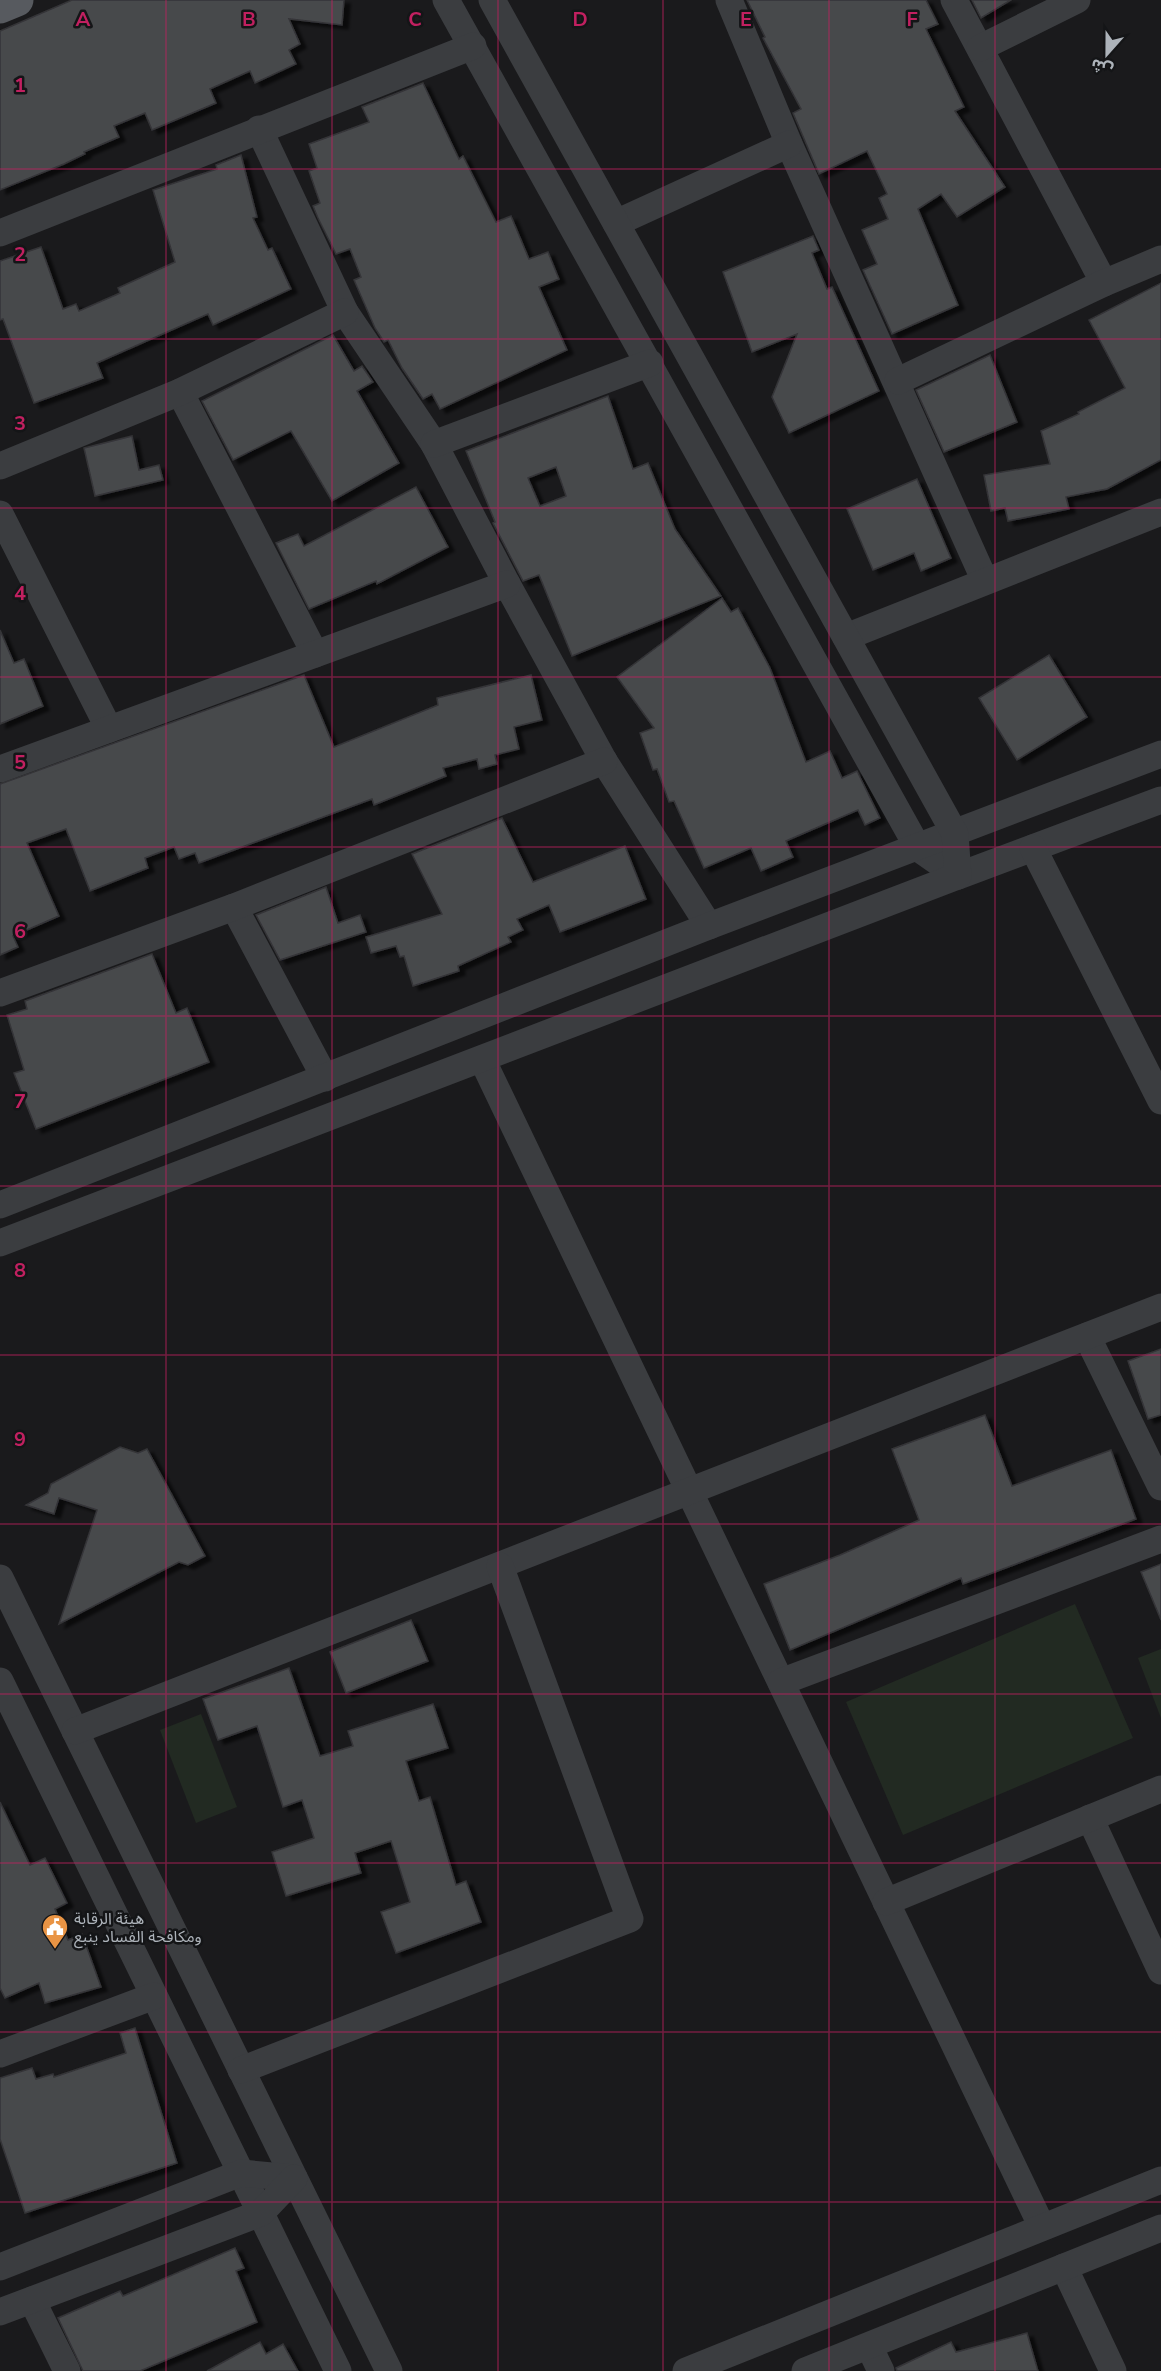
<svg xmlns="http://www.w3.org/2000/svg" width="1161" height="2371" font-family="'Nunito Sans','Noto Sans Arabic',sans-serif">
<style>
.green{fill:#222a22}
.building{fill:#47484c;stroke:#343437;stroke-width:1.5;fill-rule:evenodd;filter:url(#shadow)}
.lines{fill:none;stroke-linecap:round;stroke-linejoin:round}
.minor{stroke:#3b3d40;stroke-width:27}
.major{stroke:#575a5f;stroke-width:33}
.grid{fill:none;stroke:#c12060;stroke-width:1.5;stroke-opacity:0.55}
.labels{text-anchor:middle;stroke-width:5;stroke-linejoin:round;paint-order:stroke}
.poi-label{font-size:16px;fill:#adb3ba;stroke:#141517;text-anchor:start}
.grid-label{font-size:20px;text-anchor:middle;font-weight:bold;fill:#c12060;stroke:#141517;stroke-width:5;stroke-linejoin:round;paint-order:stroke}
</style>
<defs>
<filter id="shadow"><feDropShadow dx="6" dy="4" stdDeviation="1.5" flood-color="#0009"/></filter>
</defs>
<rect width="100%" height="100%" fill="#1a1a1c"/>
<g class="green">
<path d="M1075,1604l58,134 -230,97 -57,-133z"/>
<path d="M1161,1649v69l-23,-60z"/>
<path d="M201,1714l36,93 -41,16 -36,-93z"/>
</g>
<g class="building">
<path d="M72,0h272l-2,25 -53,-6 11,25 -11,6 7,14 -41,19 -5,-12 -40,18 6,14 -64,27 -7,-17 -31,13 5,11 -35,15 1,2 -21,10 -64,26v-159z"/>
<path d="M747,0h179l12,24 -12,5 38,78 -9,4 50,76 -48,30 -16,-23 -23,15 40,96 -66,29 -29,-64 14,-6 -15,-34 26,-11 -9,-21 8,-4 -20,-43 -48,23 -26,-61 8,-4 -38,-71 2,-1z"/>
<path d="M972,0h39l-30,18z"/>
<path d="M423,83l36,76 4,-3 33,66 15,-6 18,43 19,-7 11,27 -20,8 28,63 -127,59 -8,-15 -9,5 -21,-31 -14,-28 -4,2 -9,-14 -21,-48 7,-3 -11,-28 -14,5 -18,-36 -5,-12 7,-3 -11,-32 8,-3 -8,-24 60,-22 -7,-15z"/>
<path d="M241,155l16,62 -4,1 15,32 4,-2 19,41 -78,36 -5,-11 -111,49 6,15 -69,25 -31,-84 -3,1v-59l41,-14 22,62 13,-5 3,7 41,-18 -2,-5 57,-26 -22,-72 64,-21 -1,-4z"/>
<path d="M813,236l6,14 -7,3 15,36 5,-2 47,104 -90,42 -17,-36 25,-63 -45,18 -29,-80z"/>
<path d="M1161,283v177l-54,29 -41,8 3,12 -61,12 -3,-13 -14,3 -7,-36 66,-11 -9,-33 38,-17 -1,-2 47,-24 -36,-68z"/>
<path d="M333,335l21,36 8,-5 11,16 -16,9 42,72 -67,38 -41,-70 -58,29 -31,-59z"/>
<path d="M990,355l27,67 -73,30 -28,-62z"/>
<path d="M608,396l25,73 15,-6 27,66 46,67 -149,60 -33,-81 -16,6 -30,-58 2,-1 -29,-71zM556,467l10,29 -26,10 -12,-28z"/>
<path d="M132,436l7,34 20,-5 4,15 -68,16 -11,-48z"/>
<path d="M917,479l34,79 -30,13 -7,-18 -41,17 -26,-61z"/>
<path d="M416,487l32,60 -71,37 -1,-3 -67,28 -33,-66 22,-9 6,12z"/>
<path d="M722,598l9,14 7,-4 32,60 36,94 24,-11 12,27 15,-7 23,47 -15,7 -7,-15 -72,31 7,16 -32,14 -10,-23 -47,20 -30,-67 -5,1 -12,-33 -4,1 -13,-37 14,-5 -37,-51z"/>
<path d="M0,630l14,33 10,-4 19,47 -43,18z"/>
<path d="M1049,655l38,62 -70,43 -38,-62z"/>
<path d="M304,675l30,72 104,-42 -1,-7 94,-23 11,45 -28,7 5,22 -24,6 2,9 -18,5 -2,-10 -34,9 3,8 -72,29 -2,-6 -173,64 -4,-10 -16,6 -5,-12 -29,11 3,10 -58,23 -24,-62 -39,14 32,73 -46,20 5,11 -18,8v-171z"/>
<path d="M502,818l31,64 92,-36 21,53 -86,33 -11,-27 -32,14 6,11 -15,7 3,5 -53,24 1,5 -46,15 -9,-30 -4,1 -4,-11 -25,7 -5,-16 76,-23 -30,-60z"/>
<path d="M326,887l12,36 22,-8 6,17 -86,28 -24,-45z"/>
<path d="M152,954l24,59 11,-5 22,54 -173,67 -22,-56 10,-3 -17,-55 20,-6 -2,-8z"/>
<path d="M1161,1349v66l-13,4 -20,-58z"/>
<path d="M985,1415l27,71 99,-36 25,69 -173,65 -2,-6 -171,72 -26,-66 76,-29 79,-35 -27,-71z"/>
<path d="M120,1447l18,6 9,-4 58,107 -17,9 -9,-3 -120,62 38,-114 -38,-12 -5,16 -28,-9 22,-12 3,-9z"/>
<path d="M1161,1564v56l-20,-48z"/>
<path d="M411,1620l17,41 -82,32 -16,-41z"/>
<path d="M289,1668l31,88 33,-10 -5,-15 85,-27 15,44 -42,13 13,40 11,-4 26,88 10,-4 15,41 -85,31 -15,-41 29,-10 -19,-61 -36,12 6,20 -75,23 -14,-44 42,-14 -12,-38 -19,7 -26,-81 -39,14 -15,-41z"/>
<path d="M0,1802l30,63 15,-7 22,45 -12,6 13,31 14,-6 19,53 -56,16 -6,-20 -34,15 -5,-10z"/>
<path d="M135,2028l42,135 -152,50 -25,-74v-61l32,-10 4,11 17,-5 1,3 72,-24 -6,-20z"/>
<path d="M235,2248l9,20 -8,3 21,51 -117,49h-57l-25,-53 62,-27 3,5z"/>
<path d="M1027,2333l11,38h-141l-1,-3 55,-26 5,10z"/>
<path d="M260,2342l6,12 17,-10 15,27h-91z"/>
</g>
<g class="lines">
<g class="minor">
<path d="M446,0l472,848 40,28 203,-76"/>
<path d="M729,0l60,144 196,437"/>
<path d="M954,0l150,283"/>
<path d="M980,48l97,-48"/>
<path d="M259,129l86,183 89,132 73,140 97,177 105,165"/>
<path d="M616,223l173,-79"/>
<path d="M0,233l473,-187"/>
<path d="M898,381l206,-98 57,-24"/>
<path d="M180,392l135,262"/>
<path d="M434,444l216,-81"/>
<path d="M0,466l180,-74 165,-80"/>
<path d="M0,514l109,215"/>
<path d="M846,637l315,-125"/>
<path d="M0,769l507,-185"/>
<path d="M1033,848l128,253"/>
<path d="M234,907l91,171"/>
<path d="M0,993l234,-86 370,-146"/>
<path d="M482,1059l560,1168"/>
<path d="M0,1205l709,-279 452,-172"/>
<path d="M0,1243l958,-367 -3,-42 -463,-834"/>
<path d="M1087,1336l74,151"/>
<path d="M0,1578l389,793"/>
<path d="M0,1681l338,690"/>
<path d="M781,1682l380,-143"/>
<path d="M75,1731l1086,-424"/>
<path d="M1090,1818l71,153"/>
<path d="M886,1902l275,-113"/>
<path d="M0,2054l154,-58"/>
<path d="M241,2070l389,-151 -130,-353"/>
<path d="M0,2267l241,-94 53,5"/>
<path d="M1064,2267l49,104"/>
<path d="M32,2300l35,71"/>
<path d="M0,2312l261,-99 33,-35"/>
<path d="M869,2346l12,25"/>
<path d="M686,2371l475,-191"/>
<path d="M805,2371l356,-143"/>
</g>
<path class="major" d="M0,7l17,-7"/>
</g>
<path class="grid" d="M166,0v2371M332,0v2371M498,0v2371M663,0v2371M829,0v2371M995,0v2371M0,169h1161M0,339h1161M0,508h1161M0,677h1161M0,847h1161M0,1016h1161M0,1186h1161M0,1355h1161M0,1524h1161M0,1694h1161M0,1863h1161M0,2032h1161M0,2202h1161"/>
<defs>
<g id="civic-pin" transform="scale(1.35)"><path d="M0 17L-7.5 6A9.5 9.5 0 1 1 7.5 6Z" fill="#e99444" stroke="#141517"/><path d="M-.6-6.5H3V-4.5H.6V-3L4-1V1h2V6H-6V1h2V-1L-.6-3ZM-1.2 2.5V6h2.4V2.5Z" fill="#fff"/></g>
</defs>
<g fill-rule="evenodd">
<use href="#civic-pin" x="55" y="1927"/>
</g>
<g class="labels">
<g class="poi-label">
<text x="74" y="1924">هيئة الرقابة<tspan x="74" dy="18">ومكافحة الفساد ينبع</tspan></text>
</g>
</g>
<g class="grid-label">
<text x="83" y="26">A</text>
<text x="249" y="26">B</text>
<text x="415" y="26">C</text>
<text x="580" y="26">D</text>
<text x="746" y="26">E</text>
<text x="912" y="26">F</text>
<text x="20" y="92">1</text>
<text x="20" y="261">2</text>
<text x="20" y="430">3</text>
<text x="20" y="600">4</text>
<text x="20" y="769">5</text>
<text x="20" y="938">6</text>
<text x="20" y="1108">7</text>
<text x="20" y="1277">8</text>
<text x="20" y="1446">9</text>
</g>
<g transform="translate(1107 54) rotate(201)" stroke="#141517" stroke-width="4.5" paint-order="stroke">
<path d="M0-4.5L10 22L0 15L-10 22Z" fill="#adb3ba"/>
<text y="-9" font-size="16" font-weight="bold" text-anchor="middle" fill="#adb3ba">ش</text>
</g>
</svg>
